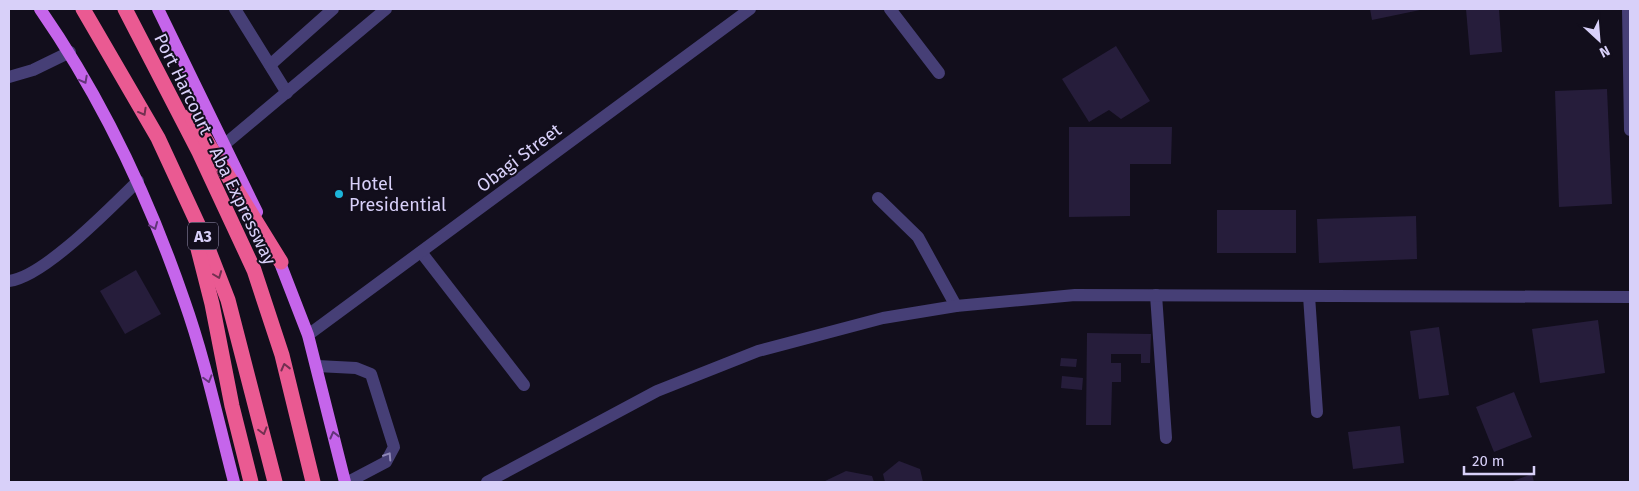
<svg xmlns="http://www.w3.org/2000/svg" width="1639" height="491" font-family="'Fira Sans',sans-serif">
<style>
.building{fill:#261d3b}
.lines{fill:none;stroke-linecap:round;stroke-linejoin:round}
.minor{stroke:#463f76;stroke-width:12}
.major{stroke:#c565eb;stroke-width:12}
.highway{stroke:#ea5a92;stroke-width:15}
.oneway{stroke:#633579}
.oneway2{stroke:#733051}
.oneway3{stroke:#8f88b8}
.poi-dot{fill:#1cb4d9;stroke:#120e1c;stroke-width:2}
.labels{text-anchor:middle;stroke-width:4;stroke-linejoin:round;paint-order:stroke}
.shield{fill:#120e1c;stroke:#9d96b7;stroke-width:1}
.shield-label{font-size:16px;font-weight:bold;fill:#d8d0f9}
.street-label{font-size:18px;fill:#d8d0f9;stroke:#120e1c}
.poi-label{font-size:18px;fill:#d8d0f9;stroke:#120e1c;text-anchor:start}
</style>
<rect width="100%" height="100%" fill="#120e1c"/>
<g class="building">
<path d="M1370,9h50v1l-48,10z"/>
<path d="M1466,9h33l3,43 -32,3z"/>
<path d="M1116,46l34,55 -29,18 -12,-9 -20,12 -27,-43z"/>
<path d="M1607,89l5,115 -53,3 -4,-116z"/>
<path d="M1069,127h103l-1,37h-41v52l-61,1z"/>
<rect x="1217" y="210" width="79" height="43"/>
<path d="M1416,216l1,43 -98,4 -2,-44z"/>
<path d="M136,270l25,44 -36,20 -25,-43z"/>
<path d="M1598,320l7,53 -65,10 -8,-54z"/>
<path d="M1439,327l10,68 -30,4 -9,-68z"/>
<path d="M1087,333l64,1 -1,29h-9v-9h-30v9h10v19h-9l-1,43h-25z"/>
<path d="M1061,358l16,1 -1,8 -16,-1z"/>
<path d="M1062,376l21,2 -1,12 -21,-2z"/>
<path d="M1514,392l18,45 -38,15 -18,-45z"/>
<path d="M1400,426l4,37 -51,6 -5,-37z"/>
<path d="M899,461l21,8 3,13h-38l-2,-8z"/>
<path d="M846,471l26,5 2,6h-51z"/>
<path d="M1532,474l2,8h-24z"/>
</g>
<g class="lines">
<g class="minor">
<path d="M235,9l52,84"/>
<path d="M890,9l49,64"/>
<path d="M1628,9l2,121"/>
<path d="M270,65l63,-56"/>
<path d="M9,77l24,-7 37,-18"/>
<path d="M225,144l161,-135"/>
<path d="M878,198l40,39 38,69"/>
<path d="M421,252l103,133"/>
<path d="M9,281c35,-4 102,-74 129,-100"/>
<path d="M1156,295l10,143"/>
<path d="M1309,296l8,116"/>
<path d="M308,335l442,-326"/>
<path d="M317,366l39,2 15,6 23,73 -8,15 -38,20"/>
<path d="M487,482l170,-91 101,-40 125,-33 73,-12 119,-11 555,2"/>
</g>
<g class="major">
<path d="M40,9c61,88 109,189 144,291 21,59 34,121 50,182"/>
<path d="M158,9l99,203"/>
<path d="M277,255l31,80 37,147"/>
</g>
<g class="highway">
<path d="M83,9l75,129 44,95 26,67 47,182"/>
<path d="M125,9l74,143 55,118 28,85 31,127"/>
<path d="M191,116l90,146"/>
<path d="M197,245l15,59 20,102 19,76"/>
</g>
</g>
<defs><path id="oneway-chevron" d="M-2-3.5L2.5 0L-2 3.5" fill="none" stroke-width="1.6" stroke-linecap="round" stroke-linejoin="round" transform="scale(1.25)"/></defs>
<g class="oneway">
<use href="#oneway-chevron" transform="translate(84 80) rotate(62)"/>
<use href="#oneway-chevron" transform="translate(154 226) rotate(68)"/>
<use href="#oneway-chevron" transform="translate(208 379) rotate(74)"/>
<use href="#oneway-chevron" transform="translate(334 435) rotate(-104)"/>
</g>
<g class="oneway2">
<use href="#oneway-chevron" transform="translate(143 112) rotate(61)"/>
<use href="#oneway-chevron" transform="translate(218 275) rotate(69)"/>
<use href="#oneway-chevron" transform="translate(285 367) rotate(-104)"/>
<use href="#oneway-chevron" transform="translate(263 431) rotate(74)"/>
</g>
<use class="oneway3" href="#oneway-chevron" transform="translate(388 456) rotate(-57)"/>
<circle class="poi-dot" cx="339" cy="194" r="5"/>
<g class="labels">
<rect class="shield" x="188" y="222.5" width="30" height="27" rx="4"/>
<g class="shield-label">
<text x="203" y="242">A3</text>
</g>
<g class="street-label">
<text transform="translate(215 149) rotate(64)" y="6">Port Harcourt - Aba Expressway</text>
<text transform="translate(519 158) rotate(-37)" y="6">Obagi Street</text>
</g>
<g class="poi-label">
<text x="349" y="190">Hotel<tspan x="349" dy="21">Presidential</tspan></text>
</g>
</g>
<rect width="1639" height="491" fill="none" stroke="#d8d0f9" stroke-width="20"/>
<g transform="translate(1599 40) rotate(154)" stroke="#120e1c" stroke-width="4" paint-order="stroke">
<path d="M0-4L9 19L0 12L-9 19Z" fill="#d8d0f9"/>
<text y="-8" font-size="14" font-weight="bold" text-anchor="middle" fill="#d8d0f9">N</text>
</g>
<path d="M1464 466v8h70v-8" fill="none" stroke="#d8d0f9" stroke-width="2.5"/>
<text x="1472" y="466" font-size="15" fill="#d8d0f9" stroke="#120e1c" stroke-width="4" paint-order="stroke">20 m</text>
</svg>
